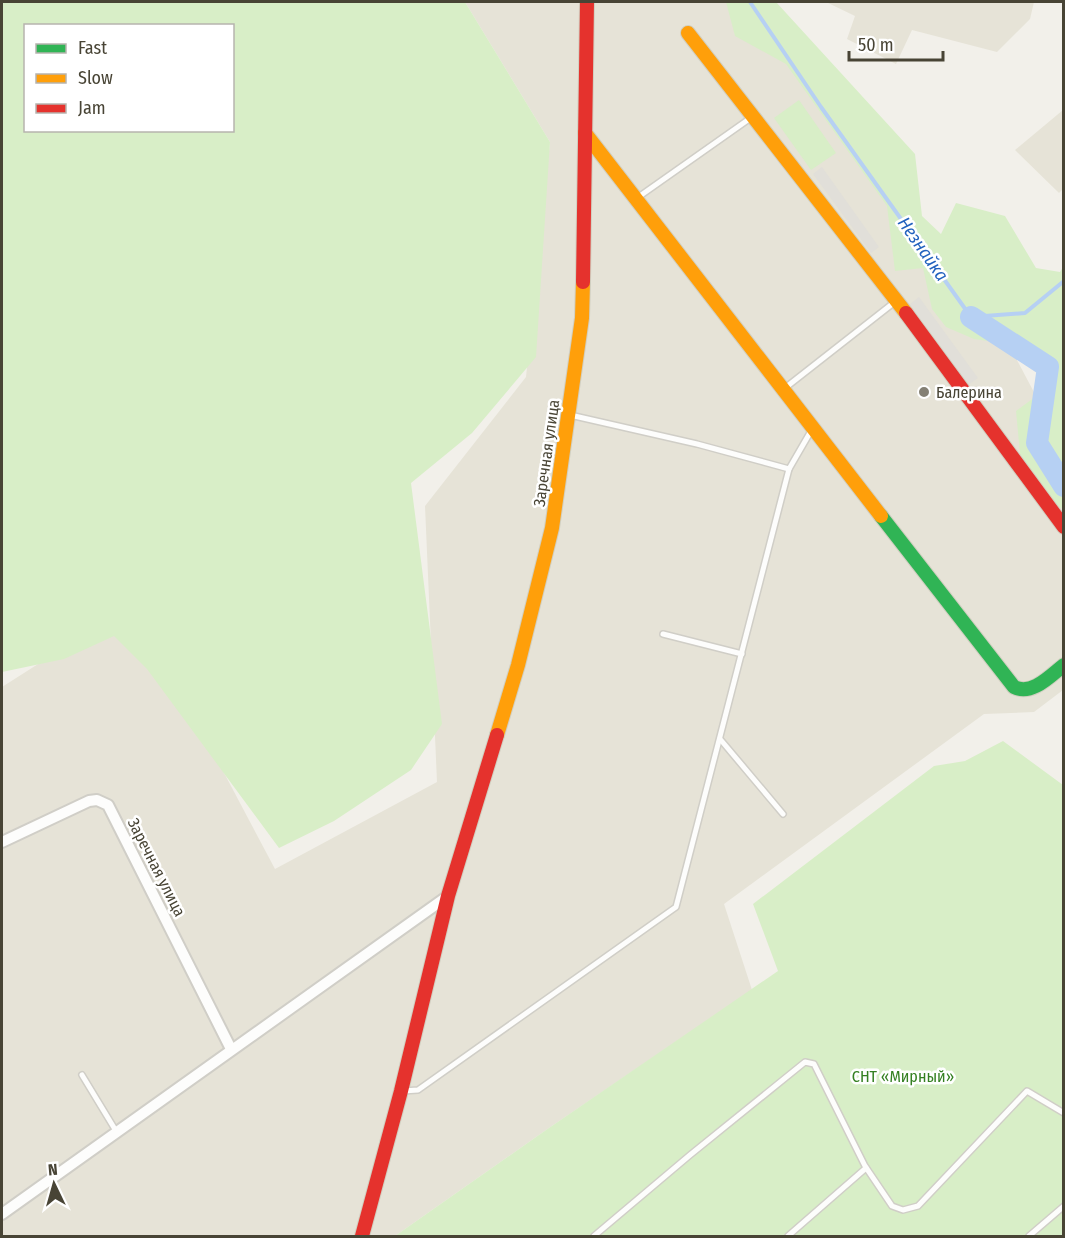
<svg xmlns="http://www.w3.org/2000/svg" width="1065" height="1238" font-family="'Fira Sans Condensed',sans-serif">
<style>
.residential{fill:#e6e3d7}
.green{fill:#d8eec7;fill-rule:evenodd}
.parking{fill:#e1dfd9}
.lines{fill:none;stroke-linecap:round;stroke-linejoin:round}
.stream{stroke:#b6d0f3;stroke-width:4}
.river{stroke:#b6d0f3;stroke-width:22}
.lane-casing{stroke:#d0cec7;stroke-width:8}
.street-casing{stroke:#d0cec7;stroke-width:14}
.fast-casing{stroke:#d1cfc0;stroke-width:16}
.slow-casing{stroke:#d1cfc0;stroke-width:16}
.jam-casing{stroke:#d1cfc0;stroke-width:16}
.lane{stroke:#fdfdfc;stroke-width:5}
.street{stroke:#fdfdfc;stroke-width:10}
.fast{stroke:#30b455;stroke-width:14}
.slow{stroke:#ff9f0a;stroke-width:14}
.jam{stroke:#e5322d;stroke-width:14}
.poi-dot{fill:#848074;stroke:#fff;stroke-width:2}
.labels{text-anchor:middle;stroke-width:5;stroke-linejoin:round;paint-order:stroke}
.poi-label{font-size:16px;fill:#484435;stroke:#fff;text-anchor:start}
.street-label{font-size:16px;fill:#484435;stroke:#fff}
.park-label{font-size:16px;fill:#358022;stroke:#fff}
.water-label{font-size:18px;font-style:italic;fill:#2362be;stroke:#fff}
</style>
<rect width="100%" height="100%" fill="#f2f0ea"/>
<g class="residential">
<path d="M465,2h285l90,116 135,163 88,166v243l-29,22 -50,2 -260,190 28,86 -206,140 -151,106h-393v-549l132,-84 141,266 162,-87 -12,-276 101,-129 24,-235z"/>
<path d="M826,2h208l-4,17 -33,33 -85,-22 -16,34 -49,-25 8,-23z"/>
<path d="M1063,110v79l-4,4 -44,-43z"/>
</g>
<g class="green">
<path d="M2,2h463l85,140 -14,215 -64,76 -61,50 31,241 -31,46 -77,51 -55,27 -132,-179 -33,-33 -50,23 -62,13zM26,26h206v104h-206z"/>
<path d="M726,2h50l139,152 7,62 19,18 15,-31 49,13 31,52 24,4 3,-5v242l-18,-10 -24,-35 -5,-53 38,-28 -52,-40 -28,-4 -28,-12 -14,-18 -9,-41 -28,3 -8,-65 -101,-142 -51,-28z"/>
<path d="M799,100l37,53 -25,17 -37,-52z"/>
<path d="M1003,741l60,44v451h-668l151,-106 232,-159 -25,-67 181,-138 31,-5z"/>
</g>
<g class="parking">
<path d="M822,167l57,80 -8,6 -58,-79z"/>
<path d="M919,297l59,81 -10,7 -59,-80z"/>
</g>
<g class="lines">
<path class="stream" d="M750,2l71,105 150,210 54,-4 39,-32"/>
<path class="river" d="M971,317l77,50 -11,76 27,43"/>
<g class="lane-casing">
<g id="lane">
<path d="M637,198l115,-81"/>
<path d="M785,388l111,-87"/>
<path d="M570,415l127,29 92,25"/>
<path d="M663,634l79,20"/>
<path d="M720,739l63,75"/>
<path d="M82,1075l34,56"/>
<path d="M403,1091l15,-1 258,-183 113,-438 22,-38"/>
<path d="M594,1236l96,-81 115,-93 9,2 51,102 27,40 11,4 15,-4 109,-115 37,22"/>
<path d="M788,1236l78,-68"/>
<path d="M1029,1236l35,-30"/>
</g>
</g>
<g class="street-casing">
<g id="street">
<path d="M2,842l87,-41 8,-1 11,5 123,244"/>
<path d="M2,1214l446,-318"/>
</g>
</g>
<g class="fast-casing">
<path id="fast" d="M881,516l133,171c18,9 36,-11 50,-22"/>
</g>
<g class="slow-casing">
<g id="slow">
<path d="M688,33l218,280"/>
<path d="M585,133l296,383"/>
<path d="M497,735l21,-70 34,-137 30,-210 1,-36"/>
</g>
</g>
<g class="jam-casing">
<g id="jam">
<path d="M583,282l4,-280"/>
<path d="M906,313l158,214"/>
<path d="M362,1236l39,-145 47,-195 49,-161"/>
</g>
</g>
<use href="#lane" class="lane"/>
<use href="#street" class="street"/>
<use href="#fast" class="fast"/>
<use href="#slow" class="slow"/>
<use href="#jam" class="jam"/>
</g>
<circle class="poi-dot" cx="924" cy="392" r="6"/>
<g class="labels">
<g class="poi-label">
<text x="936" y="398">Балерина</text>
</g>
<g class="street-label">
<text transform="translate(546 453) rotate(-82)" y="6">Заречная улица</text>
<text transform="translate(157 867) rotate(63)" y="6">Заречная улица</text>
</g>
<g class="park-label">
<text x="903" y="1082">СНТ «Мирный»</text>
</g>
<g class="water-label">
<text transform="translate(923 249) rotate(55)" y="6">Незнайка</text>
</g>
</g>
<rect width="1065" height="1238" fill="none" stroke="#484435" stroke-width="6"/>
<rect x="24" y="24" width="210" height="108" fill="#ffffff" stroke="#b6b4ae" stroke-width="1.5"/>
<rect x="36" y="44" width="30" height="9" fill="#30b455" stroke="#b6b4ae" stroke-width="1.5"/>
<text x="78" y="54" font-size="18" fill="#484435">Fast</text>
<rect x="36" y="74" width="30" height="9" fill="#ff9f0a" stroke="#b6b4ae" stroke-width="1.5"/>
<text x="78" y="84" font-size="18" fill="#484435">Slow</text>
<rect x="36" y="104" width="30" height="9" fill="#e5322d" stroke="#b6b4ae" stroke-width="1.5"/>
<text x="78" y="114" font-size="18" fill="#484435">Jam</text>
<g transform="translate(54 1184) rotate(355)" stroke="#ffffff" stroke-width="4.5" paint-order="stroke">
<path d="M0-4.5L10 22L0 15L-10 22Z" fill="#484435"/>
<text y="-9" font-size="16" font-weight="bold" text-anchor="middle" fill="#484435">N</text>
</g>
<path d="M849 51v9h94v-9" fill="none" stroke="#484435" stroke-width="3"/>
<text x="858" y="51" font-size="18" fill="#484435" stroke="#ffffff" stroke-width="4.5" paint-order="stroke">50 m</text>
</svg>
